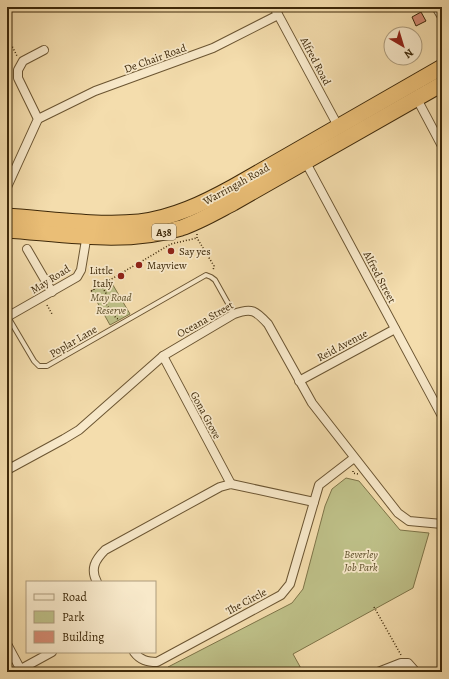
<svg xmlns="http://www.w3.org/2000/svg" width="449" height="679" font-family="Alegreya,serif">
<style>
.green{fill:#bec088;stroke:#7e7448}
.building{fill:#d48b73;stroke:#3d2809}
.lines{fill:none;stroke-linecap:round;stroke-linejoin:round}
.lane-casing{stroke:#6b5532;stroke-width:6}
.street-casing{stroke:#6b5532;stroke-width:10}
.highway-casing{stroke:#3d2809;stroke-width:17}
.path{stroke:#3d2809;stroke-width:1.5;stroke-dasharray:1 2;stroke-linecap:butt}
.lane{stroke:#f8e9ca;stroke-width:4}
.street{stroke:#f8e9ca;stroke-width:8}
.highway{stroke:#eabe76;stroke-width:15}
.poi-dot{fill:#8f2418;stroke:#f8e9ca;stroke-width:1.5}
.labels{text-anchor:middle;stroke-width:3.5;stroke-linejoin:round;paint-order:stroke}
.shield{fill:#f8e9ca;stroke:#756243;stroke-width:1}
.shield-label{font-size:10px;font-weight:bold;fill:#3d2809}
.street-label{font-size:11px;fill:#3d2809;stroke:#f8e9ca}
.poi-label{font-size:11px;fill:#3d2809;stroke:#f8e9ca;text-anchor:start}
.park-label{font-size:11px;font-style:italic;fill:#5d4e29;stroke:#f8e9ca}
</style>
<rect width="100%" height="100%" fill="#f4ddad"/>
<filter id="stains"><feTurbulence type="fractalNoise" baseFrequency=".005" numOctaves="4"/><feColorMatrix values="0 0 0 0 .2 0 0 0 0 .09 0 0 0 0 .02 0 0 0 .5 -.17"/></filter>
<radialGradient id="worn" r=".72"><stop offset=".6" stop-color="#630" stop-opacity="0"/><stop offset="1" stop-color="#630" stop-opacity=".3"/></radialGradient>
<g class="green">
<path d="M110,280l20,34 -20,11 -19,-34z"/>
<path d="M346,478l13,3 41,49 29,3 -16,55 -120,66 10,18h-135v-5l124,-64 11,-14 22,-83 7,-17z"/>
</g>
<path class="building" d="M421,12l5,9 -10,5 -4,-9z"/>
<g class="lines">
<g class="lane-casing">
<path id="lane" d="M8,317l26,44 5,5h8l159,-91 5,2 4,3 19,34"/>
</g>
<g class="street-casing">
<g id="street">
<path d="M274,7l64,119"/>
<path d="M436,7l6,10"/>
<path d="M417,99l25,47"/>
<path d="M38,119l57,-28 118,-43 65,-33"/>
<path d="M304,159l138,257"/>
<path d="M7,187l31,-68 -20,-41v-8l5,-9 21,-11"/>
<path d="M27,249l25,43"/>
<path d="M7,317l70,-40 4,-7 6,-36"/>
<path d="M163,356l68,128"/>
<path d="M299,381l96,-52"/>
<path d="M7,470l57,-31 15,-9 84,-74 71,-42c18,-7 22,-3 34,10l44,79 86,110 11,8 33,3"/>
<path d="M97,582c-7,-13 -2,-22 8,-32l115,-63 11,-3 83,18"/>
<path d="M7,644l15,28"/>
<path d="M134,652c6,8 13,10 23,10l124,-67 9,-11 29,-99 35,-27"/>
<path d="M21,669l31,-17"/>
<path d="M378,672l23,-9h7l8,9"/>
</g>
</g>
<g class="highway-casing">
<g id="highway">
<path d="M7,216c42,3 91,10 132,6 34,-4 65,-19 94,-35l209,-120"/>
<path d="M7,230c57,4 118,15 174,-2 18,-6 35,-16 52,-25l209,-119"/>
</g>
</g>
<g class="path">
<path d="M7,36l10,20"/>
<path d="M197,234v4l17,28 -1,5"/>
<path d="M101,285l6,10 -1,9 10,14 2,1"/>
<path d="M91,291l80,-47 26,-6"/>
<path d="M47,305l5,9"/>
<path d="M353,471v2l5,1"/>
<path d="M374,607l27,48"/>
</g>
<use href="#lane" class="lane"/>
<use href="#street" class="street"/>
<use href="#highway" class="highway"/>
</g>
<g class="poi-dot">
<circle cx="171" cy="251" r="4"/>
<circle cx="139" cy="265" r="4"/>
<circle cx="121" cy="276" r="4"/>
</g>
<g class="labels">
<rect class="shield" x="152" y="224" width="24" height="16" rx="3"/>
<g class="shield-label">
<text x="164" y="236">A38</text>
</g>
<g class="street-label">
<text transform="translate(155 58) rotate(-20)" y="4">De Chair Road</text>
<text transform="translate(316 61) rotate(62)" y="4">Alfred Road</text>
<text transform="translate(236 184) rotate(-29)" y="4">Warringah Road</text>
<text transform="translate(380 277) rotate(62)" y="4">Alfred Street</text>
<text transform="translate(50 279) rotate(-32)" y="4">May Road</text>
<text transform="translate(205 319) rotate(-29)" y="4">Oceana Street</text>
<text transform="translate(73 341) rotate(-30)" y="4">Poplar Lane</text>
<text transform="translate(342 345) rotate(-28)" y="4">Reid Avenue</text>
<text transform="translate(206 415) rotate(62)" y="4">Gona Grove</text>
<text transform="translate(246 601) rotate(-28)" y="4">The Circle</text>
</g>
<g class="poi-label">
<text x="179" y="255">Say yes</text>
<text x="147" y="269">Mayview</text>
<text x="113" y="274" text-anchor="end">Little<tspan x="113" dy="13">Italy</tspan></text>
</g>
<g class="park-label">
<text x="111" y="301">May Road<tspan x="111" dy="13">Reserve</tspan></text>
<text x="361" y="558">Beverley<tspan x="361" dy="13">Job Park</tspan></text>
</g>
</g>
<rect width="449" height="679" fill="none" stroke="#f4ddad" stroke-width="24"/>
<rect x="8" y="8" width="433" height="663" fill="none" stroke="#3d2809" stroke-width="2"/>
<rect x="12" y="12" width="425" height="655" fill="none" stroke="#3d2809"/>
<rect x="26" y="581" width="130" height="72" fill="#f8e9ca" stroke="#ad9c7d"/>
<rect x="34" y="594" width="20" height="6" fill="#f8e9ca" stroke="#ad9c7d"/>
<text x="62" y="601" font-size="12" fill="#3d2809">Road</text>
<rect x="34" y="611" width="20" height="12" fill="#bec088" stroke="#ad9c7d"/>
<text x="62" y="621" font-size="12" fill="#3d2809">Park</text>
<rect x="34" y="631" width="20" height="12" fill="#d48b73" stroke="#ad9c7d"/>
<text x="62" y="641" font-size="12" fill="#3d2809">Building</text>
<g transform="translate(403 46) rotate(142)"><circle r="19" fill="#f8e9ca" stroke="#ad9c7d"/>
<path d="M0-3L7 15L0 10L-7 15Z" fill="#8f2418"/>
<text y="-6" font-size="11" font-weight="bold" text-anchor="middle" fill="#3d2809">N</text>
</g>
<rect width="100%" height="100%" filter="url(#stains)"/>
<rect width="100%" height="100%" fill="url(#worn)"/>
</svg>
